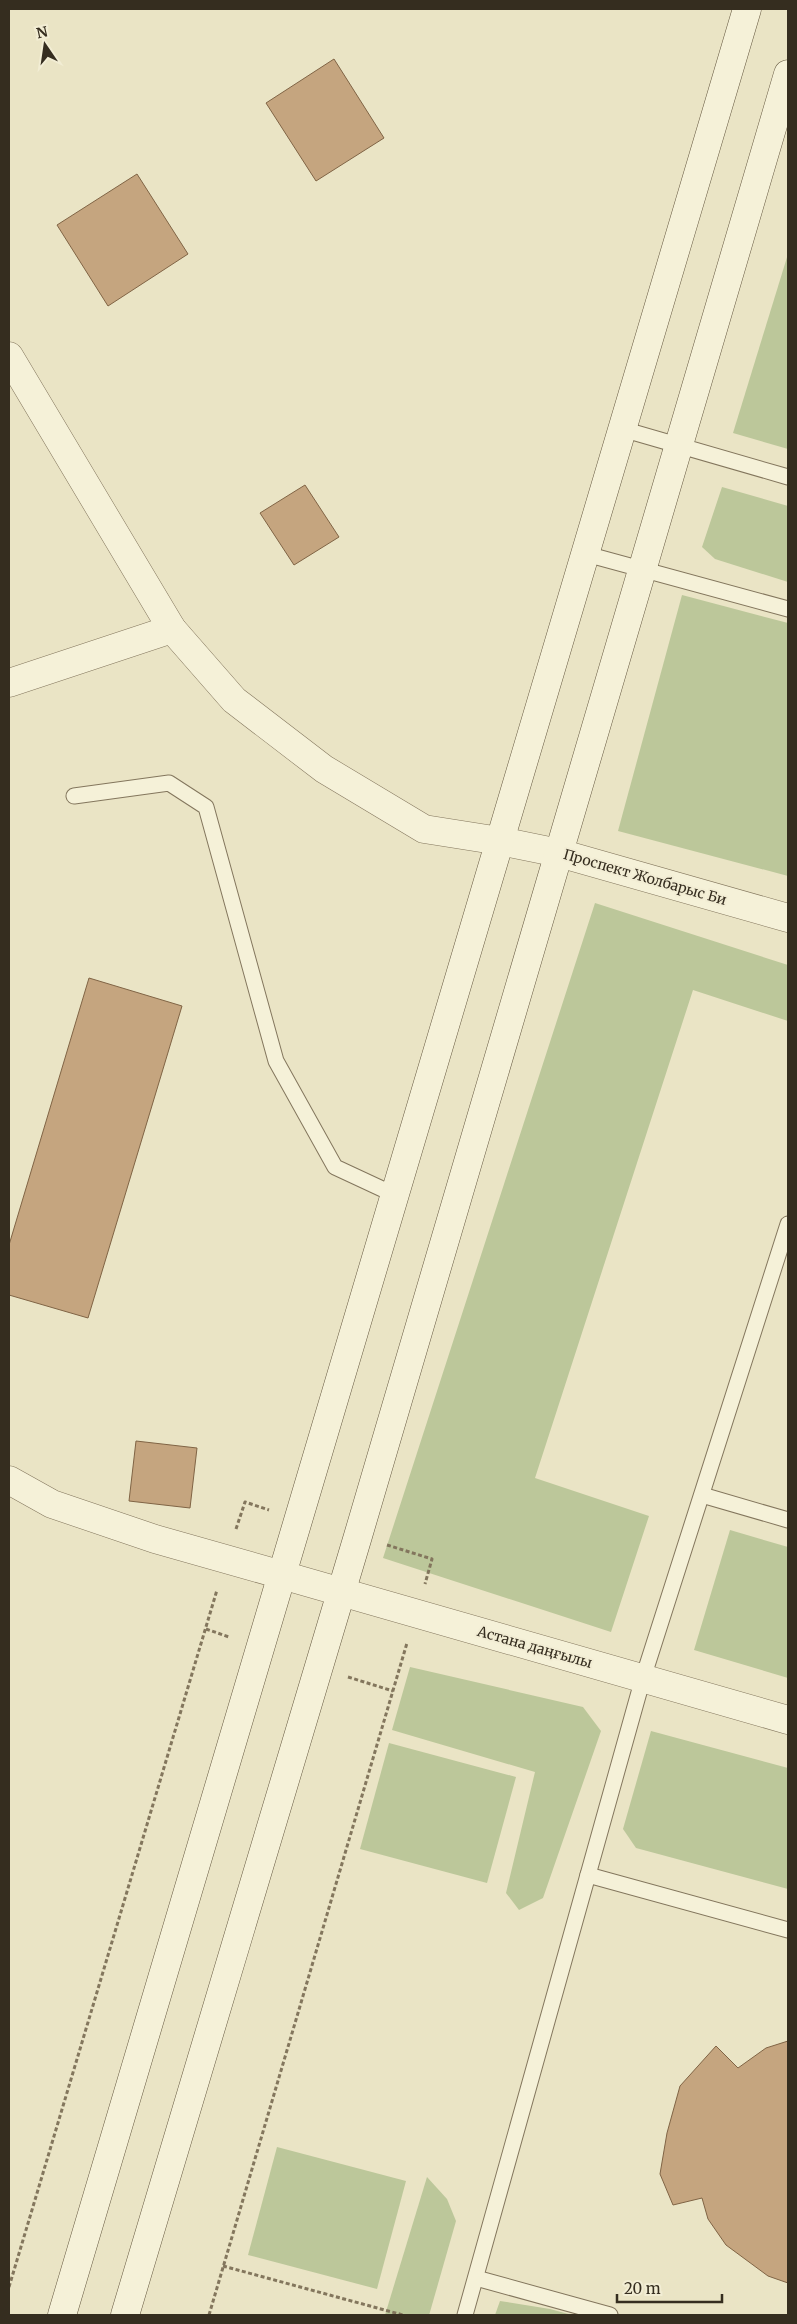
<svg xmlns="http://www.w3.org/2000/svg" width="797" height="2324" font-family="Merriweather,serif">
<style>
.green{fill:#bcc79a}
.building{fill:#c5a57f;stroke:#806445}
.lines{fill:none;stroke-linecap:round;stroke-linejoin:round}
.service-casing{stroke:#83765d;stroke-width:17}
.minor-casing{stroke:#83765d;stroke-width:29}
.tertiary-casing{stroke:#83765d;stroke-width:29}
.secondary-casing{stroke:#655840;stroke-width:29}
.path{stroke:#83765d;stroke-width:3;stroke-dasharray:4 2.5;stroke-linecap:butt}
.service{stroke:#f5f1d8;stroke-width:15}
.minor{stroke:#f5f1d8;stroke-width:28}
.tertiary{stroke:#f5f1d8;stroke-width:28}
.secondary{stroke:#f5f1d8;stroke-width:28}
.labels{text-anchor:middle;stroke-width:4;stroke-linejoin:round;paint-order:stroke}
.street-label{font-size:14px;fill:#352d1f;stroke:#f2edd4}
</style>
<rect width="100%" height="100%" fill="#eae4c5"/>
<g class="green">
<path d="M788,254v195l-55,-16z"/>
<path d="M722,487l66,19v76l-73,-23 -13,-12z"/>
<path d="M682,595l106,28v253l-170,-45z"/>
<path d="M595,903l193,62v56l-95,-31 -158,488 114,38 -38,116 -228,-74z"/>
<path d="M730,1530l58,17v131l-94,-28z"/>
<path d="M410,1667l173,40 18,24 -58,167 -24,12 -13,-17 29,-121 -143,-42z"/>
<path d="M651,1731l137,37v121l-152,-41 -13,-19z"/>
<path d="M389,1743l127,34 -29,106 -127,-34z"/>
<path d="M277,2147l129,34 -29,108 -129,-34z"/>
<path d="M427,2177l20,22 9,22 -26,91 -1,3h-44z"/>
<path d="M500,2301l50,8 22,6h-77z"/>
</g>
<g class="building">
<path d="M334,59l50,79 -68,43 -50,-78z"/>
<path d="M137,174l51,80 -80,52 -51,-81z"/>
<path d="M305,485l34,52 -45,28 -34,-52z"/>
<path d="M89,978l93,28 -94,312 -79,-23v-50z"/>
<path d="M136,1441l61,7 -7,60 -61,-7z"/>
<path d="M788,2041v242l-20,-7 -42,-31 -18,-26 -6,-21 -29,7 -13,-31 7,-41 13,-47 36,-40 22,22 28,-20z"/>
</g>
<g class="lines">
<g class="service-casing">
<g id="service">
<path d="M622,429l166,48"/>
<path d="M586,554l202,55"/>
<path d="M74,796l95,-13 37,24 70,254 59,106 58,27"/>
<path d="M702,1495l86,25"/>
<path d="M588,1875l200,55"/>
<path d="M476,2278l134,37"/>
<path d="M465,2315l178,-637 145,-454"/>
</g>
</g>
<g class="minor-casing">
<g id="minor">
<path d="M9,683l163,-54"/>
<path d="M500,841l59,12 229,65"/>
<path d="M9,1480l43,24 103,35 127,36"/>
</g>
</g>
<g class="tertiary-casing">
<g id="tertiary">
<path d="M9,356l163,273 62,71 90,69 100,60 76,12"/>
<path d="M282,1575l506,145"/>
</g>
</g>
<g class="secondary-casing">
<g id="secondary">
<path d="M62,2315l685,-2306"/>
<path d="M125,2315l233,-779 430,-1462"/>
</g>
</g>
<g class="path">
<path d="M236,1529l9,-27 24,8"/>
<path d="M387,1545l45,14 -7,25"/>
<path d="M206,1629l23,8"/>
<path d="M348,1677l45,14"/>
<path d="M223,2266l180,49"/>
<path d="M9,2287l208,-697"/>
<path d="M209,2315l198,-672"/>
</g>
<use href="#service" class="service"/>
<use href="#minor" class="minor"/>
<use href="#tertiary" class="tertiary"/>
<use href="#secondary" class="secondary"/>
</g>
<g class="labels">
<g class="street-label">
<text transform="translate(645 877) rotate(16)" y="5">Проспект Жолбарыс Би</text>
<text transform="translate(535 1647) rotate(16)" y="5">Астана даңғылы</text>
</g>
</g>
<rect width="797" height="2324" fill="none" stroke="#352d1f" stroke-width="20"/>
<g transform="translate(45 45) rotate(347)" stroke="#f2edd4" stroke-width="4" paint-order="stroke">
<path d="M0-4L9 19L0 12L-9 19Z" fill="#352d1f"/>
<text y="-8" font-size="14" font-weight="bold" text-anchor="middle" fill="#352d1f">N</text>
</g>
<path d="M617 2294v8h105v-8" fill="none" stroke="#352d1f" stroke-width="2.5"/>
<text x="624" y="2294" font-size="15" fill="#352d1f" stroke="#f2edd4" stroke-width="4" paint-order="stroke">20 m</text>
</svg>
